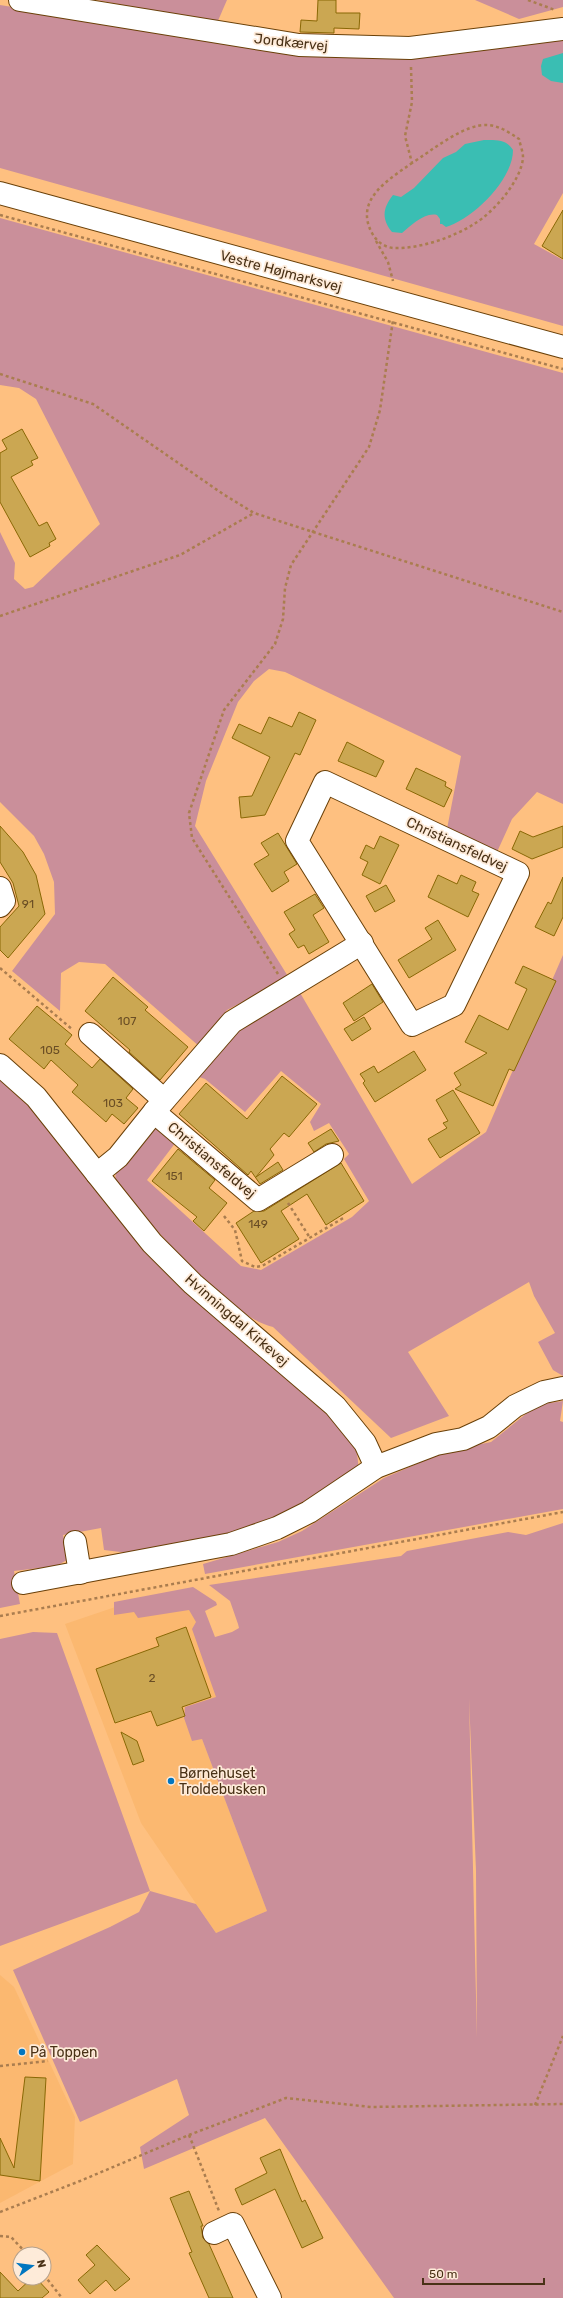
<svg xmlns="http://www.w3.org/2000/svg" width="563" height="2298" font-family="Rubik,sans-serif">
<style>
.built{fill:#fbb870}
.green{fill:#ca8f9a;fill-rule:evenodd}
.water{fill:#3abeb3}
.building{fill:#cba752;stroke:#896805}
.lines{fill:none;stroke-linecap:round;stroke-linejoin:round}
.minor-casing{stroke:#6a4008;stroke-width:24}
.path{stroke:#aa7d4f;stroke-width:2.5;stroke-dasharray:3 3;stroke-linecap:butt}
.minor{stroke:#fff;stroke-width:22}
.poi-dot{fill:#0176c0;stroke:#feebd9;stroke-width:1.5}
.labels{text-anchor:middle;stroke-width:3.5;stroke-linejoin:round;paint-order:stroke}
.number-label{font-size:12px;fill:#6a4e25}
.street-label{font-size:14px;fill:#493116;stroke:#feebd9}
.poi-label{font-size:14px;fill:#493116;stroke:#feebd9;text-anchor:start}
</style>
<rect width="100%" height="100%" fill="#fec080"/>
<g class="built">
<path d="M195,1592l35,91 -28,56 65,172 -51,22 -75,-110 -76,-199 65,-22z"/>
<path d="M0,1975l14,12 61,130 -2,47 -73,39z"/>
</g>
<g class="green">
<path d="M97,0h130l-10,23z"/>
<path d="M475,0h88v7l-44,12z"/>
<path d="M0,5l299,48 264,-17v157l-29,51 29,16v66l-563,-158z"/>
<path d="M0,218l563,155v431l-26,-12 -25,27 -15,33 -50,-23 14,-73 -176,-84 -16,-3 -15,12 -16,21 -32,79 -11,45 94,152 -62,32 -27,37 -95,-83 -26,-2 -18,11 -1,38 -48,-40 43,-57 -1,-32 -10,-28 -10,-18 -34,-34v-270l15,31 -1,16 11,10 8,-2 67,-63 -64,-125 -17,-11 -19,-3z"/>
<path d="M563,955v421l-10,-6 -15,-28 17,-9 -21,-37 -5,-14 -121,70 41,64 -58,22 -118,-111c-45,-9 -126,-108 -158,-145l1,-11 39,-42 8,-2 13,15 -29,38 94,86 20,4 91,-53 17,-16 -25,-42 5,-5 -20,-31 -15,8 -4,-9 11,-18 -40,-33 -36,41 -40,-33 -9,-3 34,-40 69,-45 113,193 74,-52z"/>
<path d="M0,1078l25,22 304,311c13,17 31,33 29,56l-28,23 -88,43 -105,21 -33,-4 -3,-22 -38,7 6,24 -13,7 -42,5 6,33 -20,4z"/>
<path d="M563,1401l-3,20 3,1v87l-358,65 -2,-10 75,-22 24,-11 82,-53 63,-27 44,-9 36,-29 16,-9z"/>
<path d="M563,1523v775h-169l-129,-180 -121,51 -4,-22 49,-32 -12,-36 -97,43 -67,-152 97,-43 29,-15 11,-21 -150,55v-307l33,-7 24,1 93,258 46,13 20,29 51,-22 -65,-172 -10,2 -8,-23 1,-11 31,-10 -24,-68 4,-7 -7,-12 -51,8 -4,-6 -20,3v-13l79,-15 23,15 1,3 -12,6 10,26 17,-5 7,-4 -1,-4 -8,-23 -21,-16 192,-29 6,-5 101,-19 18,3zM469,1698l7,173 1,167z"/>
</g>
<g class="water">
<path d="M563,53v30l-12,-2 -9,-6 -1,-9 2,-7z"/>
<path d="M484,140c13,0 22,-1 29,10 0,30 -40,69 -67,77l-4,-3h-2v-5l-3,-4c-13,-3 -26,11 -35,18l-10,-1c-11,-14 -9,-24 1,-37l8,2 13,-9 29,-30 13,-6 9,-8z"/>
</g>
<g class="building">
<path d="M318,0h18v13h24l-1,16 -25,-1v5l-34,-1 1,-12 16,1z"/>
<path d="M563,210v49l-21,-13z"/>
<path d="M22,429l16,29 -7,3 2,4 -22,12 28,49 8,-4 9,17 -7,4 1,3 -20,11 -30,-55v-49l7,-4 -5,-9z"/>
<path d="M299,712l17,8 -16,35 -5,-2 -30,62 -24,3 -2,-21 13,-1 18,-39 -38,-19 7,-14 22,10 8,-17 23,10z"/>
<path d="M347,742l37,19 -8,16 -38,-16z"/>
<path d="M416,768l30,14 -1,4 7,4 -8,17 -38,-18z"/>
<path d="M0,826l23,26 13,23 9,39 -37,44 -8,-8v-23l19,-21 -6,-23 -13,-21z"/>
<path d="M563,826v21l-31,12 -20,-10 8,-18 13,6z"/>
<path d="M278,833l19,31 -13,8 5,9 -17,11 -18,-28 15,-9 -8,-12z"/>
<path d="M380,836l19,9 -19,39 -18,-9 6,-13 -8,-4 6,-13 8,4z"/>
<path d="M438,875l19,9 4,-9 15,7 -4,9 7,3 -11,23 -40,-20z"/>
<path d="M563,877v40l-9,19 -19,-9 13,-25 3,2z"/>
<path d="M386,885l9,16 -20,11 -9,-16z"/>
<path d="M315,894l9,14 -11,7 16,27 -20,12 -5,-9 -6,3 -9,-14 6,-4 -11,-18z"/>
<path d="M438,920l18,30 -47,28 -11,-18 34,-21 -7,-11z"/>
<path d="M523,966l33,15 -42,90 -5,-2 -16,37 -38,-17 6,-4 -7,-12 33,-20 -22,-11 14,-27 29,15 19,-41 -12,-6z"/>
<path d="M113,977l35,30 -3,3 43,37 -28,33 -31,-28 1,-2 -45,-39z"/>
<path d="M372,984l11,18 -29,19 -11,-18z"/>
<path d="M37,1006l35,29 -7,9 27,24 8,-9 33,30 -7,9 12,10 -14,16 -12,-10 -6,8 -34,-30 6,-7 -27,-25 -7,9 -35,-30z"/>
<path d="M364,1017l7,12 -19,12 -8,-12z"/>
<path d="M414,1051l12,19 -51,32 -12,-19 2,-2 -5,-7 14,-8 4,7z"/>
<path d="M282,1076l35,28 -28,33 -5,-4 -14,16 4,6 -18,22 22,-15 5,8 -23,14 -9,-13 -3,4 -69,-61 27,-31 41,36z"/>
<path d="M453,1090l27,43 -40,25 -12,-19 19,-11 -4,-5 5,-2 -12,-21z"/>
<path d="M331,1129l8,12 -13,3 -12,8 -6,-9z"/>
<path d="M178,1149l37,31 -6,8 18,15 -23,28 -11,-10 4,-4 -45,-36z"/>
<path d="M341,1163l23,38 -38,24 -19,-31 -26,17 18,28 -38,24 -25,-40 18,-12h10z"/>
<path d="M186,1627l25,70 -29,10 3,9 -28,10 -6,-15 -36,12 -19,-54 63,-23 -3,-8z"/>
<path d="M121,1732l16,9 7,20 -11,4z"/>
<path d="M25,2077l21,1 -6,103 -40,-6v-37l14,30z"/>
<path d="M280,2149l22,53 3,-2 18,38 -21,10 -27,-59 -33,16 -7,-16 32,-16 -7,-15z"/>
<path d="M189,2191l14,35h-2l2,12 6,6 24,54h-24l-20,-45 3,-1 -22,-54z"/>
<path d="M97,2245l33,34 -15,12 -9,-11 -16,14 -12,-14 17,-15 -9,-10z"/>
<path d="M0,2272l18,19 14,-13h4l13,14 -7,6h-42z"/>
</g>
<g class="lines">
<g class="minor-casing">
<g id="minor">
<path d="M20,0l279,45 111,3 153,-19"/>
<path d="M0,193l563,154"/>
<path d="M325,782l193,91 -64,132 -42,20 -115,-184z"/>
<path d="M0,888l4,13 -4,5"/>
<path d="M90,1034l74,66"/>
<path d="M0,1065l36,32 61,77 21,-17 36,-45 78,-90 130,-79"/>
<path d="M154,1112l104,88 74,-45"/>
<path d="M97,1174l55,69 41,41 142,122 30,37 11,24"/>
<path d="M75,1542l5,31"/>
<path d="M23,1583l208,-39 46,-16 32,-16 67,-45 60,-23 27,-5 26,-12 26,-21 29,-14 19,-4"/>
<path d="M214,2233l19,-9 37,74"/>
</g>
</g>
<g class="path">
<path d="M528,0l27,10"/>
<path d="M411,67l1,35 -7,34 7,27c19,-12 53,-40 76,-38 12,1 22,8 31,14 1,5 4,13 4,18 -1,23 -30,56 -49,67 -22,14 -55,25 -81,24 -9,-1 -17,-7 -21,-15 -18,-33 16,-53 40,-70"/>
<path d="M0,215l563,154"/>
<path d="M376,241l12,21 5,19"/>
<path d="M0,374l93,30 130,90 31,19 309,99"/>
<path d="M0,616l180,-61 74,-42"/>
<path d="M0,968l73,62"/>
<path d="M278,974l-86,-136 -3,-25 35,-103 51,-66 8,-25 2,-31 6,-23 78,-118 11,-37 13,-90"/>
<path d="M288,1203l22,35"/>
<path d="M224,1216l11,14 7,31 13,6 7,-1 83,-49"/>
<path d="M0,1616l563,-104"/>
<path d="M0,2066l48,-5"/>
<path d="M535,2105l28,-69"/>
<path d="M189,2135l30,76"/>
<path d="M0,2212l80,-31 109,-46 97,-37 85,9 192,-3"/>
<path d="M0,2236l11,1 16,17"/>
<path d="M44,2275l18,23"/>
</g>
<use href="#minor" class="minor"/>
</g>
<g class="poi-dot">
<circle cx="171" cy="1781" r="4"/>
<circle cx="22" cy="2052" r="4"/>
</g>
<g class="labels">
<g class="number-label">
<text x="28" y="908">91</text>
<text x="127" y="1025">107</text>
<text x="50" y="1054">105</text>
<text x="113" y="1107">103</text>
<text x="174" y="1180">151</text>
<text x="258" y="1228">149</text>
<text x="152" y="1682">2</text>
</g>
<g class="street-label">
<text transform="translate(291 42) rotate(6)" y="5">Jordkærvej</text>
<text transform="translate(281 271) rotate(15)" y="5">Vestre Højmarksvej</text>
<text transform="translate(457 844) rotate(25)" y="5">Christiansfeldvej</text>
<text transform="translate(212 1160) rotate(40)" y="5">Christiansfeldvej</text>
<text transform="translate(237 1320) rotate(41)" y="5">Hvinningdal Kirkevej</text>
</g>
<g class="poi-label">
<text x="179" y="1778">Børnehuset<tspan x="179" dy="16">Troldebusken</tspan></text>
<text x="30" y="2057">På Toppen</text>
</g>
</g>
<g transform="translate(32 2266) rotate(76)"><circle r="19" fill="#feebd9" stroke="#b6a18b"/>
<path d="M0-3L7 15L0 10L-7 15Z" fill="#0176c0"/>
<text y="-6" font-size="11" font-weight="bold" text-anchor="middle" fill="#493116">N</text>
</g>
<path d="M423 2278v6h121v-6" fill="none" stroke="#493116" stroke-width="2"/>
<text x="429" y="2278" font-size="12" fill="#493116" stroke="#feebd9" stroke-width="3" paint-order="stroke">50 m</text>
</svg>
